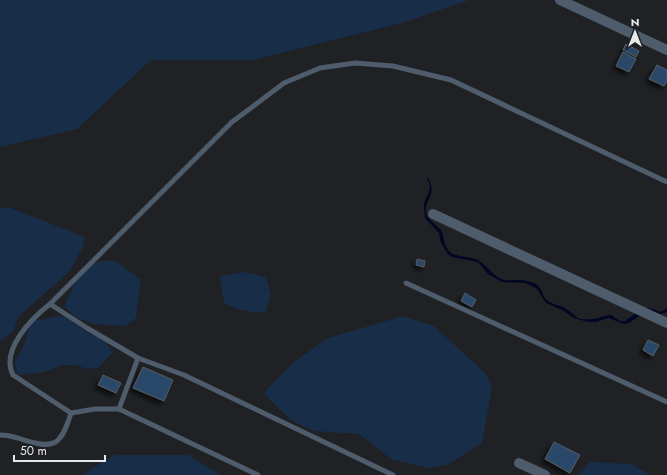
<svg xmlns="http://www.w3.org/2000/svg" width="667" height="475" font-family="Jost,sans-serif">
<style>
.green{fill:#182d47}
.water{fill:#000623}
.building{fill:#2c486a;stroke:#585b5e;filter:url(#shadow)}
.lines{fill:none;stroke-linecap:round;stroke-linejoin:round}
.service{stroke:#4f5c6c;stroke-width:5}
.minor{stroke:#4f5c6c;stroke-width:10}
</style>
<defs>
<filter id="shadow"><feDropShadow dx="-3.5" dy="3.5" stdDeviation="2" flood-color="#0009"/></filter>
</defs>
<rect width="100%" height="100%" fill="#1f2124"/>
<g class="green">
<path d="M0,0h469l-67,23 -149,37h-102l-74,69 -77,18z"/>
<path d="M0,208h11l74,29 -2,10 -14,25 -50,44 -6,15 -13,10z"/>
<path d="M106,260l11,2 24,18 -5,38 -11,8 -31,-2 -19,-7 -11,-11 12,-25 16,-17z"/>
<path d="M245,272l21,5 5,19 -6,17c-14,-1 -28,-2 -41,-10l-4,-27z"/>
<path d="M56,316l10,1 26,18 10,3 11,14 -15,16 -12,1 -9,-4h-14l-19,7 -27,3 -2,-13 10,-19 6,-23 14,-1z"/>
<path d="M403,316l31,10 51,47 6,10v10l-9,50 -35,22 -18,3 -36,-8 -34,-26 -45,-3 -16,-7 -8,-5 -26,-25 6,-8 24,-24 34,-24z"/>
<path d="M114,455h74l33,20h-139z"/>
<path d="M590,462l41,2 19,11h-71z"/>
</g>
<path class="water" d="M428,178c10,17 -4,20 -2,35 2,7 9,11 14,16 5,7 3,16 9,22 7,7 20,5 29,9 9,5 15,17 26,20 5,1 11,0 15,0 5,0 11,2 15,3 8,3 7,12 13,17 4,4 11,5 16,7 6,3 10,8 15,11 12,4 21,-1 33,-3 5,3 8,7 14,6l17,-12 7,-1 12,4 6,-4v4l-6,2 -10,-3h-5l-17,12 -4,1 -17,-6 -12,4h-8l-14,-4 -10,-7 -18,-8 -9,-14 -3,-2 -9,-4 -23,-1 -14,-8 -10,-12 -26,-5 -4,-3 -7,-11 -2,-10 -14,-15c0,-4 -1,-9 -1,-14 2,-10 10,-13 3,-25z"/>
<g class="building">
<path d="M626,44l13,7 -3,6 -13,-7z"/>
<path d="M623,52l13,7 -7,13 -13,-6z"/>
<path d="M657,65l10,5v11l-3,5 -15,-7z"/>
<path d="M417,259l8,2 -1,6 -8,-2z"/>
<path d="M465,293l11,7 -4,7 -11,-6z"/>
<path d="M648,340l11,5 -6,11 -10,-6z"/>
<path d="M143,367l30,13 -9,21 -31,-13z"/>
<path d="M103,375l18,8 -5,10 -18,-8z"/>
<path d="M554,442l26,13 -10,18 -25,-14z"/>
</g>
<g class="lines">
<g class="service">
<path d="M406,283l261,119"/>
<path d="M50,304l37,24 51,30 46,17 209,100"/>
<path d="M119,409l19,-51"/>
<path d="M0,435c7,0 15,2 21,4 33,11 40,7 50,-26"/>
<path d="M258,475l-139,-66h-24l-24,4 -58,-38c-13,-25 19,-57 37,-71l182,-182 52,-39 36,-15 35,-5 38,3 58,14 216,102"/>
</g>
<g class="minor">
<path d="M560,0l107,50"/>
<path d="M433,214l234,109"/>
<path d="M519,463l26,12"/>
</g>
</g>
<g transform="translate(635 32)" stroke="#1f2124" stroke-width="3" paint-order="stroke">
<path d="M0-3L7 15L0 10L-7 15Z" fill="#e8e9eb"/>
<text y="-6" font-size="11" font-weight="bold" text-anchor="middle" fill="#e8e9eb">N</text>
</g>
<path d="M14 455v6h91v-6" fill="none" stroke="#e8e9eb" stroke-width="2"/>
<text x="20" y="455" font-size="12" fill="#e8e9eb" stroke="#1f2124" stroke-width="3" paint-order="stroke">50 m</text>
</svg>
